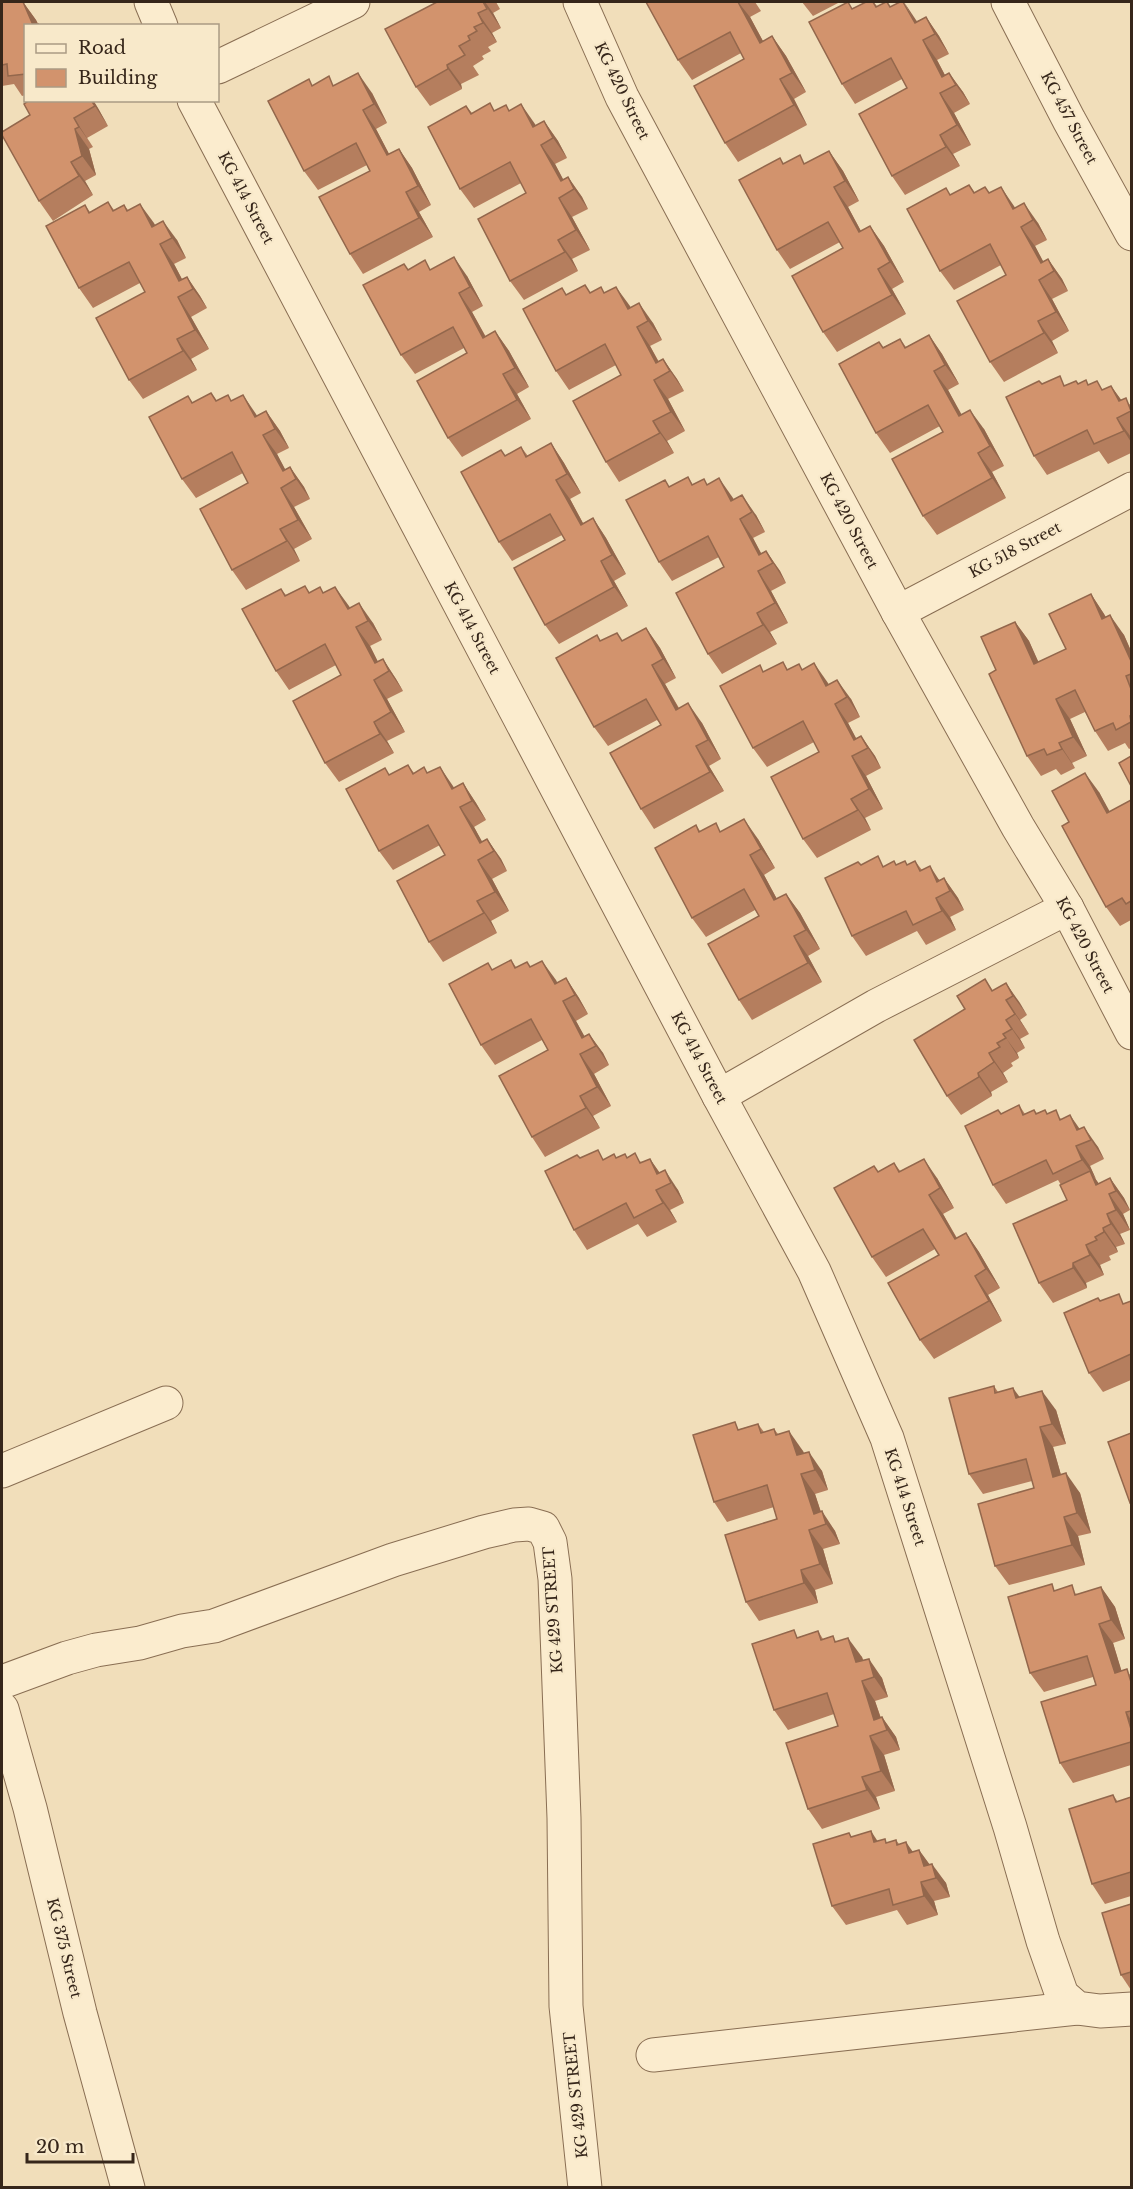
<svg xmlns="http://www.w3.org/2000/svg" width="1133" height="2189" font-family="'Libre Baskerville',serif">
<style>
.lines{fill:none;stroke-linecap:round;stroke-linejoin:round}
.minor-casing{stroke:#896e53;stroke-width:35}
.minor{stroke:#fbecce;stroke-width:33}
.wall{fill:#b57e5e}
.shaded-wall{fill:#93674c}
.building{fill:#d2936d;stroke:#93674c;stroke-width:1.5}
.labels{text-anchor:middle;stroke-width:4.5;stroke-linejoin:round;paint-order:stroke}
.street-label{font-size:15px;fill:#36261a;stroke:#f8e9ca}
</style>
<rect width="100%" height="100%" fill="#f1deba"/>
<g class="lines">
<g class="minor-casing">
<g id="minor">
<path d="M151,2l10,24"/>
<path d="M580,2l42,95 276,515 120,215 49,81 65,125"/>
<path d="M1008,2l61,118 63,114"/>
<path d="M218,67l135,-65"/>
<path d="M194,100l525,996 95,175 73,167 123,389 33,114 19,54 15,13 23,3 32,-2"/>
<path d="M898,612l234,-123"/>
<path d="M719,1096l157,-90 191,-98"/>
<path d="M2,1471l164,-68"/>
<path d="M2,1682l65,-24 29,-8 44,-7 42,-12 32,-5 179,-66 91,-28 30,-7 15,-1 14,4 7,14 5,37 9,239 2,188 19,182"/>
<path d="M2,1709l28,99 50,205 48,175"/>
<path d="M653,2055l424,-47"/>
</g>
</g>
<use href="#minor" class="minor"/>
</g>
<g class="wall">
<path d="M2,2h21l13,18 3,6h-13v69l-4,1 -8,-12 -12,2z"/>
<path d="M437,2h59l4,7 -7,4 8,15 -9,5 5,9 -9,5 3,4 -9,5 2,3 -11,7 6,9 -18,9 1,5 -32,17 -14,-19z"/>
<path d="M646,2h109l6,9 -11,6 13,24 9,-5 14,20 20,36 -12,7 13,26 -69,37 -13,-19 19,-84 -3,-6 -49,27 -14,-20z"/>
<path d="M802,2h38l-27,14z"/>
<path d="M873,2l4,4h14l26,15 9,-4 13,19 10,18 -12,6 8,15 4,-2 14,19 7,12 -16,9 17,32 -18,9 7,12 -55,29 -13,-19 15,-88 -5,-9 -47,25 -13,-20 11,-76z"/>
<path d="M313,85h22l37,8 15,30 -11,6 13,25 10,-5 13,19 19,37 -12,7 14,25 -70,37 -13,-20 20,-83 -3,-6 -49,25 -14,-19z"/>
<path d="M93,100l15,26 -21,12 6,9 -4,2 7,26 -11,6 8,14 -40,26 -14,-20 -9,-86z"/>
<path d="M506,105l3,6 27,15 8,-5 14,20 9,17 -12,6 8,16 5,-3 14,20 6,12 -16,8 18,33 -18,9 6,12 -54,29 -14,-19 16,-88 -5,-10 -47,25 -14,-19 6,-83 6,7 23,-2z"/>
<path d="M829,151l14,20 16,30 -11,6 13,24 9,-5 14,20 20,36 -12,7 14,25 -69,38 -14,-20 20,-84 -3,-6 -50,27 -13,-19 3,-92 4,6h21z"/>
<path d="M969,185l6,8 10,-6 4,6 49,30 9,17 -12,6 8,16 5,-3 14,20 6,12 -16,8 17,32 -17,10 6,12 -54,29 -14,-20 16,-87 -5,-10 -47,25 -14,-19 11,-76z"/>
<path d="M108,202l6,8 10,-5 4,5 27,15 22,15 9,18 -12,6 8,15 5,-2 13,19 7,12 -16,9 18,32 -18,10 6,11 -54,29 -14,-19 16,-88 -5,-9 -47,25 -14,-20 6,-83 5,7z"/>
<path d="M404,264l4,6 23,-1 36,7 16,30 -11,6 14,25 9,-6 14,20 20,36 -12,7 14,25 -69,38 -14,-19 19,-85 -3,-5 -49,26 -14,-19z"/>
<path d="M585,285l5,8h15l26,15 22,15 9,17 -12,6 9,16 4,-3 14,20 7,12 -16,8 17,32 -18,10 7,12 -55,29 -13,-20 15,-87 -5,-10 -47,25 -13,-19 6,-83 5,7z"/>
<path d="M929,335l13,19 17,30 -11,6 13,25 23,14 20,37 -12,6 14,26 -69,37 -14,-19 20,-84 -3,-6 -50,27 -14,-20 7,-86 17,-8 6,8z"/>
<path d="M1076,381l2,3h11l14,6 8,-4 10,14 10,5v48l-23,11 -9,-13 -52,24 -13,-19 8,-72 24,1z"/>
<path d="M211,393l6,8 11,-6 3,6 26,15 9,-5 14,20 9,17 -12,6 8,16 5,-3 14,20 6,12 -16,8 18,32 -18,10 6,12 -54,29 -14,-20 16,-87 -5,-10 -47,25 -14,-19 6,-83 5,7z"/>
<path d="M551,443l13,20 17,30 -11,6 13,24 10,-5 13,20 20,36 -12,7 14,25 -69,38 -14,-19 20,-85 -3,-5 -50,26 -13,-19 2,-92 4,6 16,-9 7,9z"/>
<path d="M688,477l5,8h15l26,15 22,15 9,17 -12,6 8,16 5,-3 14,20 6,12 -15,8 17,32 -18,9 7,12 -55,30 -14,-20 16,-87 -5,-10 -47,24 -13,-19 10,-75z"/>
<path d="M305,586l5,7h14l49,30 9,17 -12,6 8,16 5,-3 13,20 7,12 -16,8 18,33 -18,9 7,12 -55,29 -14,-19 16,-88 -5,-10 -47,25 -13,-19 5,-82 5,6z"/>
<path d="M1091,594l15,23 18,18 7,16v97l-2,1 -4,-6 -17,8 -13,-20 -10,-19 -15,7 17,37 -15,7 3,5 -14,7 -5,-6 -15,7 -14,-20 -31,-86 19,-48 14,19 9,21 28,-13z"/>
<path d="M646,628l14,20 16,30 -11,6 14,24 23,15 19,36 -12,7 15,25 -70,38 -13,-20 20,-84 -4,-5 -49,26 -14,-19 3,-92 4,6h22z"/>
<path d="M783,662l5,8 15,-1 48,30 9,18 -12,6 8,16 5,-3 14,20 6,12 -15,8 17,33 -18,9 6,12 -54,28 -14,-19 16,-87 -5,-10 -47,25 -14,-19 11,-76z"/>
<path d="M408,765l6,8h14l26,15 9,-5 13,20 10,17 -12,7 8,15 5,-3 14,20 6,12 -15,8 17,32 -18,10 6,12 -54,29 -14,-20 16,-87 -5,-10 -47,25 -14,-19 11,-76z"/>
<path d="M1099,792l10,20 22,-12v120l-11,6 -14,-19 -37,-85z"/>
<path d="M696,825l4,6h22l36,8 17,29 -11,7 13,24 9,-5 14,19 20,36 -12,7 14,26 -70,38 -13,-20 20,-84 -4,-6 -49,27 -14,-19z"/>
<path d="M905,861l2,4 8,-4 7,9 18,10 4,-2 14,20 6,12 -14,7 6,13 -30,15 -9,-14 -51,25 -14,-20 9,-71 24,1 12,-1z"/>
<path d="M511,960l5,7h15l26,16 9,-5 13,20 9,16 -12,7 8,15 5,-2 14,19 6,12 -15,9 17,32 -18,10 7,12 -55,29 -13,-20 16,-87 -6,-10 -47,25 -14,-20 12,-75z"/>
<path d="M985,979l8,12 13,-8 21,32 -7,5 9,14 -9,5 5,9 -8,5 2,5 -8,5 2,3 -10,7 5,9 -17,10 1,4 -31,19 -14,-19 18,-87z"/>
<path d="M1019,1105l6,9 9,-4 3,3 8,-3 3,4 14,5 18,10 18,18 6,12 -14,7 6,14 3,4 11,-6 14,20 6,12 -7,4 7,16 -10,4 5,10 -9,3 2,5 -9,4 2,4 -11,5 4,10 -18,8 1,5 -34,15 -14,-20 28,-83 -6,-15 -3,-5 -52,24 -13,-19 8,-71z"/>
<path d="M580,1158l25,1 23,-1 14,4 8,-3 10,14 18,17 6,13 -14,7 7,12 -30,15 -9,-13 -51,26 -13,-20z"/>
<path d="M894,1163l7,9 36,6 17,30 -11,6 14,24 9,-5 13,19 21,36 -12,7 14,26 -68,38 -14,-19 19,-85 -4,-6 -49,28 -14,-20 6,-85z"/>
<path d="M1131,1301v79l-28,12 -14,-19 36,-70z"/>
<path d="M994,1386l4,6 22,5 36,13 10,34 -13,3 8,28 19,18 11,40 -13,3 7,29 -76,20 -14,-19 39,-78 -2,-7 -49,13 -14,-20z"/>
<path d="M758,1424l6,8 10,-3 4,5 25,17 1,2 18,18 6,19 -13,4 6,18 14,19 5,13 -17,5 10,35 -18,6 3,13 -59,18 -13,-19 31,-83 -3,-12 -47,15 -13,-20 26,-73z"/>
<path d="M1101,1587l14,20 10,32 -12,4 8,27 10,5v90l-58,18 -13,-20 36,-78 -3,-8 -49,15 -14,-19 26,-83 22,4z"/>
<path d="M818,1631l5,8 14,2 25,16 1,3 19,18 6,19 -13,4 6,17 1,-1 14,20 4,13 -16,5 11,36 -19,6 4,12 -58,20 -14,-20 30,-83 -4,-12 -46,16 -14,-20 25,-73z"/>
<path d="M1113,1795l5,7 13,-5v99l-26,8 -13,-20z"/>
<path d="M851,1837l37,6 8,-3 3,4 14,8 6,-2 10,14 17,19 4,14 -16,4 4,14 -31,10 -10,-15 -51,15 -14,-19z"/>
<path d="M1131,1904v86l-10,-15z"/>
</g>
<g class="shaded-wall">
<path d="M23,2l13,18 3,6h-6z"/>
<path d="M483,2h2l8,11 8,15z"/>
<path d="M738,2l12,15 24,45 -14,-19z"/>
<path d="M904,2l12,18 10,19 -11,-16z"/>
<path d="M478,13l14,20 5,9 -14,-19z"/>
<path d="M926,17l13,19 10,18 -14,-20z"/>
<path d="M772,36l14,20 20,36 -14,-19z"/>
<path d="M923,40l14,20 14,27 -9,-10z"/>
<path d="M447,65l14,19 1,5 -14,-20z"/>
<path d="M358,73l14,20 15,30 -13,-19z"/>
<path d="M949,73l14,19 7,12 -14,-19z"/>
<path d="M780,79l14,20 13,26 -13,-20z"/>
<path d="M940,93l14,20 17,32 -14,-20z"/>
<path d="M91,100h2l5,8 10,18z"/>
<path d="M521,104l14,20 10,19 -12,-16z"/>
<path d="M363,110l13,19 24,46 -13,-20z"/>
<path d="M74,118l13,20 6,9 -14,-20z"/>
<path d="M544,121l14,20 9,17 -14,-20z"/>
<path d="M75,129l14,20 7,26 -14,-19z"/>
<path d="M940,135l13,19 7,12 -14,-19z"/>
<path d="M541,145l14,19 15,28 -9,-11z"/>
<path d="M399,149l13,19 19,37 -13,-19z"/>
<path d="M829,151l14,20 16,30 -14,-20z"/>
<path d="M71,162l14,19 8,14 -14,-19z"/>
<path d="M568,177l14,20 6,12 -14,-20z"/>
<path d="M834,187l14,20 24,45 -13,-20z"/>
<path d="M1001,187l13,19 10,19 -11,-16z"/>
<path d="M406,192l13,20 14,25 -14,-19z"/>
<path d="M559,198l13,19 18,33 -14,-20z"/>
<path d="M1024,203l14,20 9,17 -14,-20z"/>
<path d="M140,204l14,19 10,20 -12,-16z"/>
<path d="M163,221l14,19 9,18 -14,-20z"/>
<path d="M870,226l14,20 20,36 -14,-20z"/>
<path d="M1021,227l14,19 15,28 -9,-11z"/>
<path d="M558,240l14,19 6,12 -13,-19z"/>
<path d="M160,244l14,20 14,27 -9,-10z"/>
<path d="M454,257l13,19 16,30 -13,-19z"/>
<path d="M1048,259l14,20 6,12 -14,-20z"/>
<path d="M878,269l14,20 14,25 -14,-19z"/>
<path d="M187,277l13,19 7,12 -14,-19z"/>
<path d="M1039,280l13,19 17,32 -13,-19z"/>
<path d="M616,287l14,19 10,19 -12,-16z"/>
<path d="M459,293l13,19 25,46 -14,-20z"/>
<path d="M178,297l13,20 18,32 -14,-19z"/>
<path d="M639,303l14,20 9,17 -14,-19z"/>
<path d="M1038,321l14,20 6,12 -14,-20z"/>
<path d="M637,327l13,19 15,28 -9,-11z"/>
<path d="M495,331l14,20 20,36 -14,-19z"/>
<path d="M929,335l13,19 17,30 -14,-19z"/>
<path d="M177,339l14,20 6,11 -14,-19z"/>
<path d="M663,359l14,20 7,12 -14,-20z"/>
<path d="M934,371l14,19 25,45 -14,-19z"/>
<path d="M503,374l14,20 14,25 -14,-19z"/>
<path d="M654,380l14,19 17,32 -14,-19z"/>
<path d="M1111,386l14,19 -6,-4z"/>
<path d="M243,395l13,19 11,19 -12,-16z"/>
<path d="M970,410l14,19 20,37 -14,-20z"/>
<path d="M266,411l14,20 9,17 -14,-19z"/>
<path d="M1117,418l14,19v5l-7,-11z"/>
<path d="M653,421l14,20 7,12 -14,-20z"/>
<path d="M263,435l14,19 15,28 -9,-11z"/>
<path d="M551,443l13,20 17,30 -14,-19z"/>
<path d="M978,453l14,19 14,26 -14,-20z"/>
<path d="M290,467l14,20 6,12 -14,-20z"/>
<path d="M719,478l14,20 10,19 -12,-16z"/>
<path d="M556,480l14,19 24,45 -13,-19z"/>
<path d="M281,488l13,19 18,32 -14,-19z"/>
<path d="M742,495l14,20 9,17 -13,-20z"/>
<path d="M593,518l13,20 20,36 -14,-19z"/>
<path d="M740,519l13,19 15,28 -9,-11z"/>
<path d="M280,529l14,20 6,12 -13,-20z"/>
<path d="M766,551l14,20 6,12 -13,-20z"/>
<path d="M601,561l13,20 14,25 -14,-19z"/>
<path d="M758,571l13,20 17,32 -13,-20z"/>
<path d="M335,587l14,19 11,19 -12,-16z"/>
<path d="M1091,594l13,20 12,24 -14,-19z"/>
<path d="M359,603l14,20 9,17 -14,-19z"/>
<path d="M757,613l13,19 7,12 -14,-19z"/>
<path d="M1110,615l14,20 7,16v10z"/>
<path d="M1015,622l14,19 19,42 -14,-19z"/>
<path d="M356,627l14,19 14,28 -9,-11z"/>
<path d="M646,628l14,20 16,30 -13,-19z"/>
<path d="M383,659l13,20 7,12 -14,-20z"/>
<path d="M814,663l14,20 10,19 -12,-16z"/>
<path d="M652,665l13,19 25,45 -14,-19z"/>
<path d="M374,680l13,19 18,33 -14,-20z"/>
<path d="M837,680l14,19 9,18 -13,-20z"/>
<path d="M1056,699l14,20 17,37 -14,-19z"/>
<path d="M688,703l14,20 19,36 -13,-19z"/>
<path d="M835,704l13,19 15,28 -9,-11z"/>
<path d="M374,722l13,19 7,12 -14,-19z"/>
<path d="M861,736l14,20 6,12 -13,-20z"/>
<path d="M1059,743l13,20 3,5 -13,-19z"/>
<path d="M696,746l13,20 15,25 -14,-19z"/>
<path d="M852,756l14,20 17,33 -14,-20z"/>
<path d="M440,767l13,19 11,19 -12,-16z"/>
<path d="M1085,773l14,19 22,40 -14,-19z"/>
<path d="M463,783l13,20 10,17 -14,-19z"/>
<path d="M851,799l14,19 6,12 -13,-20z"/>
<path d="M460,807l14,20 15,27 -9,-11z"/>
<path d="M744,819l14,20 17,29 -14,-19z"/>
<path d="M487,839l14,20 6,12 -13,-20z"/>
<path d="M750,855l14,20 24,45 -14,-20z"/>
<path d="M478,860l14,19 17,32 -14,-19z"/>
<path d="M930,866l13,20 -6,-4z"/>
<path d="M944,878l14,20 6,12 -14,-19z"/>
<path d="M786,894l14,19 20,36 -14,-19z"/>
<path d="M936,898l14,19 6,13 -14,-19z"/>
<path d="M477,901l14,20 6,12 -13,-20z"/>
<path d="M794,936l14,20 14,26 -14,-19z"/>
<path d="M542,961l14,19 10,19 -11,-15z"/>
<path d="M566,978l13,20 9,16 -13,-19z"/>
<path d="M1006,983l14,20 7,12 -14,-19z"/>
<path d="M1006,1000l14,20 9,14 -14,-20z"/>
<path d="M563,1001l13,20 15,27 -9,-10z"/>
<path d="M1006,1020l14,19 5,9 -13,-19z"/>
<path d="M589,1034l14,19 6,12 -13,-19z"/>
<path d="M1003,1034l14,19 2,5 -13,-20z"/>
<path d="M989,1053l14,20 5,9 -14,-20z"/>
<path d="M580,1054l14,20 17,32 -14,-19z"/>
<path d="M978,1073l13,19 1,4 -13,-19z"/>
<path d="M580,1096l13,20 7,12 -14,-20z"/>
<path d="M1070,1115l14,20 -7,-5z"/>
<path d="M1084,1127l14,20 6,12 -13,-19z"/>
<path d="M1076,1146l14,20 6,13 -14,-19z"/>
<path d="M650,1159l13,19 -6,-4z"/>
<path d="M924,1159l13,19 17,30 -14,-20z"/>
<path d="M665,1170l13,20 6,13 -13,-20z"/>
<path d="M1090,1171l14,20 -8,-6z"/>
<path d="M1110,1178l14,20 6,12 -14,-19z"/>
<path d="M656,1190l14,20 7,12 -14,-19z"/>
<path d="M1109,1194l14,20 7,16 -14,-20z"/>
<path d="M929,1195l14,19 25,45 -13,-20z"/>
<path d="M1107,1214l13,20 5,10 -14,-20z"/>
<path d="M1103,1228l13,19 2,5 -14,-20z"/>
<path d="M966,1233l13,19 21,36 -14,-19z"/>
<path d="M1086,1245l14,20 4,10 -14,-20z"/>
<path d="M1073,1263l13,20 1,5 -14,-20z"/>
<path d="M975,1276l13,19 14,26 -13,-20z"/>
<path d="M1013,1388l14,19 -11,-9z"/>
<path d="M1042,1391l14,19 10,34 -14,-20z"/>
<path d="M1040,1427l13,20 14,49 -14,-19z"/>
<path d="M789,1431l14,20 6,21 -12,-17z"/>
<path d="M809,1452l13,19 6,19 -13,-20z"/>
<path d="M1066,1473l14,20 11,40 -14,-20z"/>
<path d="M801,1474l14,20 10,31 -11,-11z"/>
<path d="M822,1511l13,20 5,13 -14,-20z"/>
<path d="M1064,1517l14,19 7,29 -13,-20z"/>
<path d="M809,1530l14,19 10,35 -13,-20z"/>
<path d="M801,1570l14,20 3,13 -14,-20z"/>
<path d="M1101,1587l14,20 10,32 -14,-19z"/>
<path d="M1099,1624l14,19 15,49 -13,-19z"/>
<path d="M848,1638l14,19 7,22 -13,-17z"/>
<path d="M869,1659l13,19 6,19 -14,-20z"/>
<path d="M862,1681l13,20 10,30 -11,-11z"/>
<path d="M1126,1712l5,8v9z"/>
<path d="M882,1717l14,20 4,13 -13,-20z"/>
<path d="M870,1736l14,19 11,36 -14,-20z"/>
<path d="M862,1777l14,20 4,12 -13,-19z"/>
<path d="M871,1831l13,20 -10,-9z"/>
<path d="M906,1842l14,20 -11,-9z"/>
<path d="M919,1850l14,19 -9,-3z"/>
<path d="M932,1864l14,19 4,14 -14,-19z"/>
<path d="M921,1882l13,19 4,14 -14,-19z"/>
</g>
<g class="building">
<path d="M2,2h21l10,23 5,-1v2h-12v48l-18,2 -1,-12 -5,1z"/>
<path d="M437,2h46l4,7 -9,4 5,10 -9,4 3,4 -9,5 2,4 -11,6 6,9 -18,10 1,4 -32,18 -31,-58z"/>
<path d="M646,2h92l22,41 12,-7 20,37 -12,6 14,26 -69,38 -31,-57 50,-27 -14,-27 -52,28z"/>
<path d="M848,2l4,7 14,-7h7l3,5 10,-5h1l3,5 10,-5h3l12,21 11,-6 9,17 -12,6 19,37 7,-4 7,12 -16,8 17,32 -17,10 6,12 -54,29 -33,-62 48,-26 -16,-30 -49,26 -33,-62z"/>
<path d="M358,73l16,31 -11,6 24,45 12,-6 19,37 -12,6 13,26 -69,36 -31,-57 51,-26 -14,-28 -52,28 -36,-70 41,-22 3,7 17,-10 4,10z"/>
<path d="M30,100h61l4,6 -21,12 5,9 -4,2 7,27 -11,6 8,14 -40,25 -37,-66v-3l28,-17 -6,-11z"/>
<path d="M490,103l4,8 12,-6 3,6 12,-7 12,23 11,-6 9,17 -12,7 20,36 7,-4 6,12 -15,9 17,32 -18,10 7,12 -55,29 -32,-62 48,-26 -16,-31 -50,27 -32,-62 38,-21 5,8z"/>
<path d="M829,151l16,30 -11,6 25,45 11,-6 20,36 -12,7 14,26 -69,37 -31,-56 51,-28 -15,-26 -51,28 -38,-70 41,-22 3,6 17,-9 4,9z"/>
<path d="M969,185l5,8 11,-6 4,6 12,-6 12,22 11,-6 9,17 -12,7 20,36 7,-4 6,12 -15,9 17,32 -18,9 6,12 -54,29 -33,-61 49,-26 -16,-31 -50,27 -33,-62 39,-21 4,7z"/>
<path d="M108,202l5,9 11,-6 3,6 13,-7 12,23 11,-6 9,17 -12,6 19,37 8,-4 6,12 -15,8 17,33 -18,9 6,12 -54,29 -33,-62 49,-26 -16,-30 -50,26 -33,-62 39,-21 4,8z"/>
<path d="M454,257l16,30 -11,6 24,45 12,-7 20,37 -12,6 14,26 -69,38 -31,-57 50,-28 -14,-26 -52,28 -38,-70 41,-21 4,6 17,-10 5,10z"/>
<path d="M585,285l5,8 11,-6 3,6 12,-6 12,22 11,-6 9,18 -11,6 19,36 7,-4 7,12 -16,9 17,32 -18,9 7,12 -54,29 -33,-61 48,-26 -16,-31 -49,27 -33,-62 39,-21 4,7z"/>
<path d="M929,335l16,30 -11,6 25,45 11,-6 20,36 -12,7 14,25 -69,38 -31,-57 51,-27 -15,-27 -52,28 -37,-69 40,-22 4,6 17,-9 5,9z"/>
<path d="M1060,376l4,10 12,-5 2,3 8,-4 2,5 9,-4 5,9 9,-4 8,15 7,-3 5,13 -14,7 7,13 -30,13 -7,-14 -53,26 -28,-59 33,-16 3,3z"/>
<path d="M211,393l5,8 12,-6 3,6 12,-6 12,22 11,-6 9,18 -12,6 20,36 7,-4 6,12 -15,9 17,32 -18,9 7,12 -55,29 -32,-61 48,-26 -16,-31 -50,27 -33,-62 39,-21 4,7z"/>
<path d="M551,443l16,31 -11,6 25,45 12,-7 19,37 -11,6 13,26 -69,38 -31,-57 51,-28 -15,-26 -51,28 -38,-70 40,-22 4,6 16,-9 5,10z"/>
<path d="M688,477l4,8 12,-6 3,6 12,-7 12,23 11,-6 10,17 -12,7 19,36 7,-4 7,12 -15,8 17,32 -18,10 6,12 -55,29 -32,-61 48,-26 -16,-31 -49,26 -33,-62 39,-20 4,7z"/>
<path d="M305,586l4,7 11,-6 3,6 12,-6 13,22 11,-6 9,18 -12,6 19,36 8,-4 6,12 -15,9 17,32 -17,10 6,12 -55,29 -32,-62 48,-26 -16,-31 -49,27 -34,-62 39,-20 4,7z"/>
<path d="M1091,594l11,25 8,-4 21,46v13l-5,2 5,13v27h-1l1,6 -15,8 -3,-7 -18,8 -20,-41 -19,9 17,38 -14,6 3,6 -15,6 -3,-6 -17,7 -38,-82 7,-4 -15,-33 34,-15 19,42 32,-15 -17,-35z"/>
<path d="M646,628l17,31 -11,6 24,45 12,-7 20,37 -12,6 14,26 -69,37 -31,-56 51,-28 -15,-26 -52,28 -38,-69 41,-23 3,6 17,-8 5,8z"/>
<path d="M783,662l4,8 12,-6 3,6 12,-7 12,23 11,-6 10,17 -12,7 19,36 7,-4 7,12 -16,8 17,33 -18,10 7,11 -55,29 -32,-62 48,-25 -16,-31 -50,27 -33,-62 40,-21 3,7z"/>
<path d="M1131,756v30l-12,-23z"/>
<path d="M408,765l5,9 11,-7 3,6 13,-6 12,22 11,-6 9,18 -12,6 20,36 7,-4 7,12 -16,9 17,32 -18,9 7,12 -55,29 -32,-61 48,-26 -17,-30 -49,26 -33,-62 39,-21 4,7z"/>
<path d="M1085,773l22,40 24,-13v101l-5,3 -4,-6 -16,9 -44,-81 7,-4 -17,-31z"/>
<path d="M744,819l17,30 -11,6 24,45 12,-6 20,36 -12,6 14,27 -69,37 -31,-56 51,-28 -15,-27 -52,29 -37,-70 41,-23 3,7 17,-9 4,9z"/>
<path d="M878,856l5,11 11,-6 2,4 9,-4 2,4 8,-4 5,10 10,-5 7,16 7,-4 6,13 -14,7 6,13 -29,14 -7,-14 -54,25 -27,-58 33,-16 3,3z"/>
<path d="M511,960l4,8 12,-6 3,5 12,-6 13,23 11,-6 9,17 -12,6 19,37 7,-4 7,12 -16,8 17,33 -17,9 6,12 -54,29 -33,-61 49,-26 -17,-31 -50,26 -32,-61 39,-21 4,7z"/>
<path d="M985,979l7,12 14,-8 7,13 -7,4 9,14 -9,6 6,9 -9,5 3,4 -9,5 3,4 -11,6 5,9 -16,11 1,4 -32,19 -33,-56 51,-31 -8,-13z"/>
<path d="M1019,1105l4,10 11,-5 2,4 9,-4 2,4 9,-4 4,10 10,-5 7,15 7,-3 7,13 -15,6 6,14 -29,14 -7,-14 -53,25 -28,-59 33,-16 3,4z"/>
<path d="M598,1150l5,10 11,-6 2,4 9,-4 2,4 8,-5 5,10 10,-4 7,15 8,-4 6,13 -15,7 7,13 -29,15 -8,-15 -52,27 -29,-59 32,-16 3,3z"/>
<path d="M924,1159l16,29 -11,7 26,44 11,-6 20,36 -11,7 14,25 -69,39 -32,-57 51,-28 -16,-26 -51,28 -38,-69 40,-22 4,6 16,-9 5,9z"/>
<path d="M1090,1171l6,14 14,-7 6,13 -7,3 7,16 -9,4 4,10 -8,4 1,4 -9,5 2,3 -11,5 4,10 -17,8v5l-34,15 -26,-59 54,-24 -7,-15z"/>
<path d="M1119,1294l4,10 8,-3v53l-42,19 -25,-60 34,-15 2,3z"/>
<path d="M994,1386l1,7 18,-5 3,10 26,-7 10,33 -12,3 13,50 13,-4 11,40 -13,4 8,28 -77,21 -17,-62 56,-16 -8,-29 -57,15 -20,-76z"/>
<path d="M735,1422l3,8 20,-6 3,9 13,-4 2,6 13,-4 8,24 12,-3 6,18 -14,4 13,40 8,-3 4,13 -17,6 11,34 -19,6 3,13 -58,19 -21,-67 52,-16 -10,-34 -53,17 -21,-67z"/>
<path d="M1131,1433v69l-1,1 -22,-61z"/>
<path d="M1052,1584l2,7 18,-6 3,10 26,-8 10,33 -12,4 16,49 12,-4 4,13v29l-5,1 5,17v13l-71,21 -19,-61 55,-17 -9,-29 -57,17 -22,-76z"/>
<path d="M794,1630l3,8 21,-7 3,9 12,-4 2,6 13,-4 8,24 13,-3 5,18 -12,4 12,39 8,-3 5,13 -17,6 11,35 -19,6 5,13 -59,19 -22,-66 52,-17 -11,-33 -53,17 -22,-66z"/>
<path d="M1113,1795l3,7 15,-5v75l-39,12 -23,-75z"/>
<path d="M871,1831l3,11 11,-3 1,4 10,-3 1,5 9,-3 3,11 10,-3 5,16 8,-2 4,14 -15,4 3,14 -31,9 -4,-16 -57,17 -19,-62 36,-11 2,4z"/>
<path d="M1131,1904v68l-10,3 -19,-62z"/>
</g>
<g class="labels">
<g class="street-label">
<text transform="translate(622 91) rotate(64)" y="5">KG 420 Street</text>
<text transform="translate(1069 118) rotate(62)" y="5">KG 457 Street</text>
<text transform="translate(246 198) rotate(62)" y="5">KG 414 Street</text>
<text transform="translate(849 521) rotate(62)" y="5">KG 420 Street</text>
<text transform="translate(1015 550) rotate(-28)" y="5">KG 518 Street</text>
<text transform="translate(472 628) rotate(62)" y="5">KG 414 Street</text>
<text transform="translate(1085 945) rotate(62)" y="5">KG 420 Street</text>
<text transform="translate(699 1058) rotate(62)" y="5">KG 414 Street</text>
<text transform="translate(905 1497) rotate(72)" y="5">KG 414 Street</text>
<text transform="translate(553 1610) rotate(-94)" y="5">KG 429 STREET</text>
<text transform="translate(64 1948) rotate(76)" y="5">KG 375 Street</text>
<text transform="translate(576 2095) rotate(-96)" y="5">KG 429 STREET</text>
</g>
</g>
<rect width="1133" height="2189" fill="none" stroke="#36261a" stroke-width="6"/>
<rect x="24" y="24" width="195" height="78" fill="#f8e9ca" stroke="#aa9b84" stroke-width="1.5"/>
<rect x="36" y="44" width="30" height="9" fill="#fbecce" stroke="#aa9b84" stroke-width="1.5"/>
<text x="78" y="54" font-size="18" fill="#36261a">Road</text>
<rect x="36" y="69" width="30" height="18" fill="#d2936d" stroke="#aa9b84" stroke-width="1.5"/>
<text x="78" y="84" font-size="18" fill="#36261a">Building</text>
<path d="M27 2153v9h106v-9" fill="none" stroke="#36261a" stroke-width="3"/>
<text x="36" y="2153" font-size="18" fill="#36261a" stroke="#f8e9ca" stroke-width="4.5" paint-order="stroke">20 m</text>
</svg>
